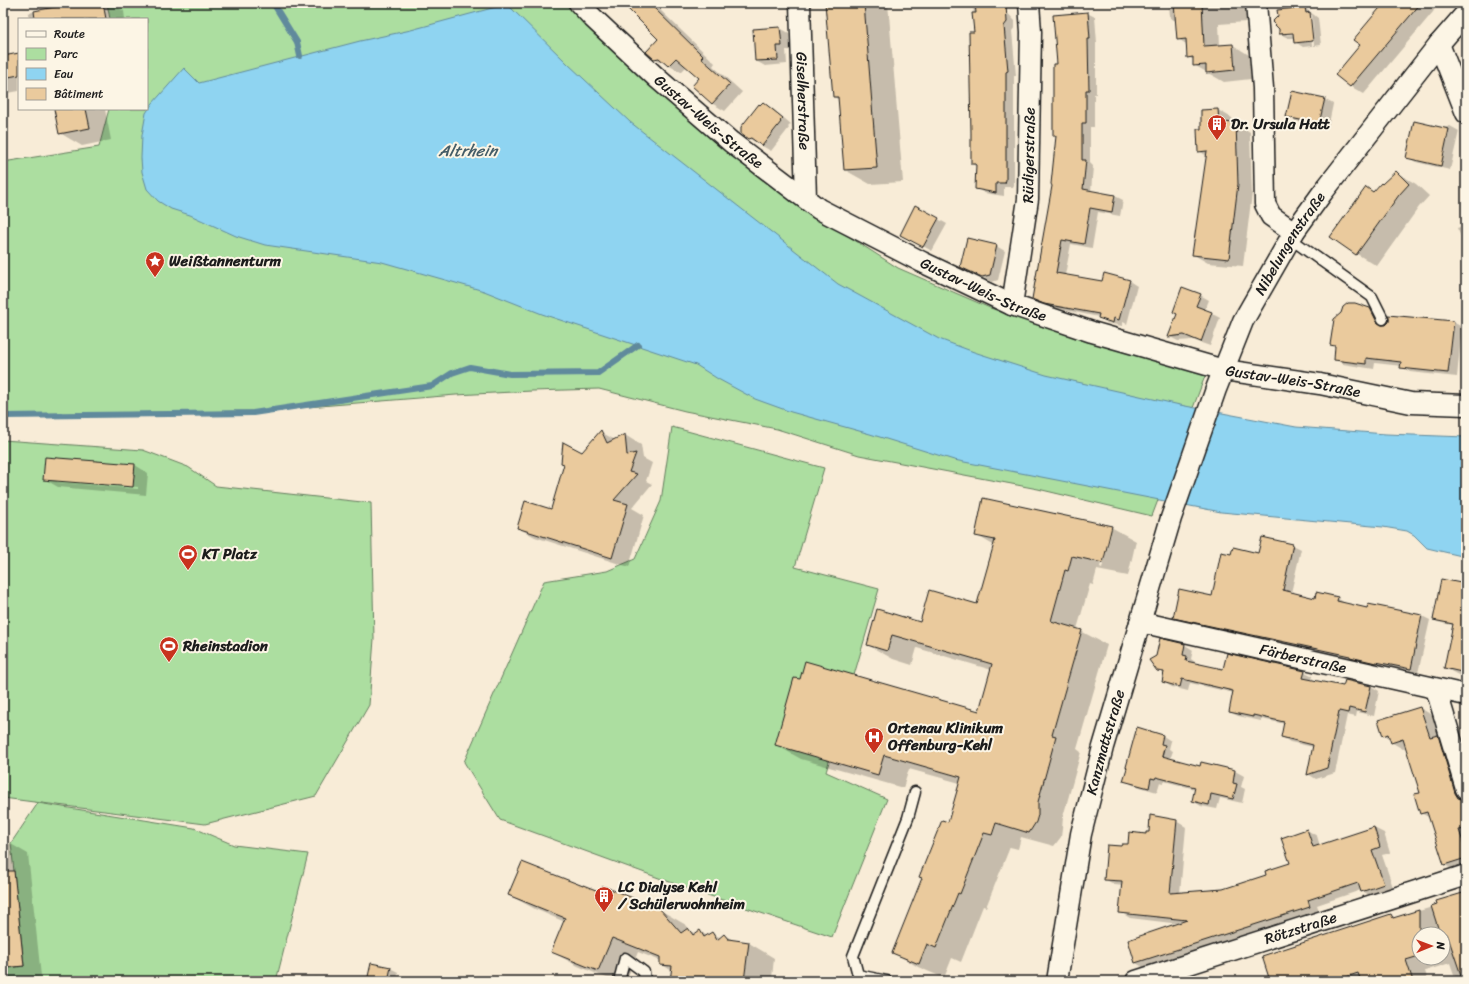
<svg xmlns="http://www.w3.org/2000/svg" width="1469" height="984" font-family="Sriracha,sans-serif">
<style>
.green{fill:#acdea0;stroke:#647d5e}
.water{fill:#8fd4f1;stroke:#618a9c}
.shadow{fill:#0003;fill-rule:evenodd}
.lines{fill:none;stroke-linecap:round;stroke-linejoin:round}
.stream{stroke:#618a9c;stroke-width:6}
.building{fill:#eaca9d;stroke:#1c1c1c}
.service-casing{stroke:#1c1c1c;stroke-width:13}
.minor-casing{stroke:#1c1c1c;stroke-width:23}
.service{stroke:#fcf5e5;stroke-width:10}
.minor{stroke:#fcf5e5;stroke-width:20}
.labels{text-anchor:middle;stroke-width:4;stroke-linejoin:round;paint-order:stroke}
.street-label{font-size:15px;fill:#1c1c1c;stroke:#fcf5e5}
.poi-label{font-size:15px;font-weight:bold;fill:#1c1c1c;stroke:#fcf5e5;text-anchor:start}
.water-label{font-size:16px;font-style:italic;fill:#445c67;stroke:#fcf5e5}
</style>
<rect width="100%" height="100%" fill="#f8ecd7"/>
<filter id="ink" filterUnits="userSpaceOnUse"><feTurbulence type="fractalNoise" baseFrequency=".025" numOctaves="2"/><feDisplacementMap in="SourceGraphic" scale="8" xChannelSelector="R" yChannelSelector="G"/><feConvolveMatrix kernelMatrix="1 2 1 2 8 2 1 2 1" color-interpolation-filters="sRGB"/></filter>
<g filter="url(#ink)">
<g class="green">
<path d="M107,3h457l85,78 149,123 100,64 92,40 99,31 121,24 -58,153 -114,-27 -179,-34 -82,-26 -92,-18 -86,-22 -67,2 -76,4 -198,16 -255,3v-252l96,-15 10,-38h38v-90h-37z"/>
<path d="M672,427l152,41 -29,99 84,22 -53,183 61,27 -55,138 -154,-52 -178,-65 -36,-58 80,-181 63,-10 28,-12 26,-58z"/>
<path d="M3,440l140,10 45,17 28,19 155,17 3,136 -5,66 -53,91 -111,28 -202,-26z"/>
<path d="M38,803l156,25 40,17 74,9 -32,127h-273v-12l21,-3 -13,-123z"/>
</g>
<path class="water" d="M507,4l61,60 62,58 208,162 101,55 35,13 72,23 134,30 116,22 90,7 80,3v120l-39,-9 -13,-13 -7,-4 -24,-4 -162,-15 -267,-52 -84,-26 -79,-22 -36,-13 -37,-20 -22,-14 -154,-51 -58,-23 -102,-29 -117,-17 -29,-9 -46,-21 -19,-6 -13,-8 -11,-12 -5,-17 -1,-14 1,-23 4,-22 6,-9 32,-36 15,15 161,-42 51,-11z"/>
<g class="shadow">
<path d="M81,3h28l15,8 1,8h-95l-2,-6z"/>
<path d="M623,3h35l-4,1 61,59 -2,3 29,26 -17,19 -12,-7 -19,-18 7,-8 -14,-12 -6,6 -27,-14 6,-19z"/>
<path d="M762,3h20l-16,2z"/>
<path d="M826,3h62l15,179 -33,2 -25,-14 -6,-70 -5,-3z"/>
<path d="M973,3h32l-3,4 13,14v6l-3,4 4,45h-2v109l-1,2h-9v9l-20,-3 -8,-5 1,-21 -5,-3 3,-131z"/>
<path d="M1169,3h76l1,19 -27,2 1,22 13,-1 16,10 2,24 -27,3 -30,-17v-5l-6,-3v-12l-10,-6 -2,-18 -6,-3z"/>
<path d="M1385,3h53l-5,9 -69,82 -14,-8 11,-41z"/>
<path d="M1305,8l13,10 3,27 -7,1 -2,-31h-2l2,31 -9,1 -8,-5v-4h-7l-8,-4zM1298,32v2l-11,1 -2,-2z"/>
<path d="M1087,13l8,4 2,26h-1v51h-2v33h-4v36l3,3 -2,26 24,4 8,4 -3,16 -22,-4 -6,36 -21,-4 -6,31 37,8 27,-2 8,5 -10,38 -4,-2 -1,4 -15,-3 -8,-6 -45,-9 -13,-5 16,-166 -3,-1 4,-71z"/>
<path d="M780,28l9,5 1,17h-4l1,14 -22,2 -9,-5z"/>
<path d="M19,54v37l-11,2 -5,-3v-33z"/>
<path d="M1324,99l9,5 -5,24 -32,-7 -9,-5z"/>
<path d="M763,103l9,5 19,16 -3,3 1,1 -18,23 -23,-13z"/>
<path d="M55,109h50l6,31 -29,6 -22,-13z"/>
<path d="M1218,110l14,8 1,6h3l14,8 2,61 -9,73 -35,-3 -14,-8 13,-99 -8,-5 3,-21v-19z"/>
<path d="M1450,126l9,5 -9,39 -34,-8 -9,-5 31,-27z"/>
<path d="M1396,172l20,12 13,12 -10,11 -42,59 -20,-12 -25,-18 34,-48 8,4z"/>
<path d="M938,219l9,5 -15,27 -31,-17z"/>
<path d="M1466,225v22l-9,-19z"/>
<path d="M996,246l9,5 -7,29 -6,2 -31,-15z"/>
<path d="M1200,295l9,5 -4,10 15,8 -10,28 -17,-6 -15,1 -8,-4z"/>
<path d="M1370,309l9,5 6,12 68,-4 9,5 -5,50 -47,-5 -8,-5v-1l-27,-3 -1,6 -31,-5 -8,-5 1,-12 -5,-3z"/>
<path d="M601,432l14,8 10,-5 16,10 2,13 9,5 -6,18 6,3 -20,24 12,7 -15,52 -94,-30 -17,-9 34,-18 30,-56z"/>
<path d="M135,465l13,8 -2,22 -88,-8 -14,-8zM57,480l81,7v2l-81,-7z"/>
<path d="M1111,527l25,14 -8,35 -31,-6 -4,15 -3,-1 -13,45 30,16 -30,104 4,3 -18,65 -1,12 -1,8 -7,9 -33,-9 -3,12 -8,-2 -24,60 -3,-1 -22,56 -9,-4 -8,20 -26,-11 -25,-15 56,-129 11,-40 -51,-14 -6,19 -102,-29 -25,-14 204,-33 12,-42 -75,-22 -5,17 -19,-6 -25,-14 53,-22 57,-18 17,-59 -19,-11zM1109,534h2l-9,34 -2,-1z"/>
<path d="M1262,538l31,7 8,4 -10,44 25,6 21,-1 8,5v1l23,5 1,-3 53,10 8,4 -12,53 -34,-8v2l-28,-8 -174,-37 -8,-5 39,-20 19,-41 27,-2z"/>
<path d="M1442,580l24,5v43l-28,-6 -4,-3z"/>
<path d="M1161,640l24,5 8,5 -2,9 4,3v2l29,6 81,2 8,4 -1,4 32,7 27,-1 8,5 -5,25 -17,-4 -1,5 -9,-2 -12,58 -19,6 -8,-5 5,-27 -23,-5 -8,-5 3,-13 -24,-5v2l-23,-5 -8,-4 4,-19 -44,-10 -2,8 -16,-4 -9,-5 2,-8 -7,-4 -1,-14z"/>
<path d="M1466,642v37l-21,-11z"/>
<path d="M1420,708l12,7 7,21 10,6 13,41 -8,2 12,37v47l-9,3 -12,-7 -15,-47 -9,-5v-20l-14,-45 -4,1 -12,-7 -1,-3 -7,-4z"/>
<path d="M1466,727v18l-5,-16z"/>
<path d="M1138,729l25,7 8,5 -2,8 4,2 -3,8 31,8 1,-4 33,8 9,5 -3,11 4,2 -3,14 -22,-5 -3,11 -16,-3 -8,-5 2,-12 -31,-8v2l-4,-1 -3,10 -24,-7 -8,-5z"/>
<path d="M1176,821l10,6 -6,66 43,-3 44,-15 24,-11 16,-34 10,6 3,10 54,-18 10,5 6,20 -8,2 12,35 -22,7 -11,-7 -44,15 3,8 -174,56 -10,-6 -7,-23 51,-16 -50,-6 -10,-6 3,-26 -8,-1 -10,-6 17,-32 7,-2 21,-12z"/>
<path d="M11,844l17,10 13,122 -38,4v-135z"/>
<path d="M601,893l59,17 26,15 5,6 5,3 4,-3 7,5 5,-3 9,5 3,-3 11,6 14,2 25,15 -2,20 22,3h-122v-10l-11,-7v-3l-23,-9 -12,29h-12l-36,-15 -26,-14 13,-30 -30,-13 -26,-14z"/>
<path d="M1466,893v88l-10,-1 -6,-17 -25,8 3,10h-148l111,-66 5,3 43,-13zM1419,934h24v24h-24z"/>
<path d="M390,968l8,4 -1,9h-29z"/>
<path d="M314,977l19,4h-20z"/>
</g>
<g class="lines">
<g class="stream">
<path d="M273,3l24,39 3,14"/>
<path d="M3,416l250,-3 179,-27 20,-13 18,-6 40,7 88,-1 40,-28"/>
</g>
</g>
<g class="building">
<path d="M76,3h27l3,16h-71l-1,-8z"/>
<path d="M622,3h27l54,53 -2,2 29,26 -18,20 -20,-18 7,-8 -23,-20 -8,8 -9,-8 -5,1 -8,-7 12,-13z"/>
<path d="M825,3h39l13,165 -33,2 -6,-73h-5z"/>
<path d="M975,3h31l1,19 -3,4 4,45 -2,1v108l-1,3h-9v10l-21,-4 1,-25h-5v-31l-2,-101h5l-2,-19h4z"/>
<path d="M1174,3h28l2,43 29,-2 2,26 -29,3v-8l-13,1v-9l-6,1 -1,-19 -9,1z"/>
<path d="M1384,3h37l-71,84 -15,-12 25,-30 -7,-5z"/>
<path d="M1305,7l1,6 4,-1 3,29 -19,2 -1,-10 -14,1v-5l-7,-7 6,-6 -1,-6z"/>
<path d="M1088,12l2,27h-2l1,51h-3v33h-4v37h4l-3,29 32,6 -3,17 -22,-4 -6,36 -22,-4 -6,33 46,8 2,-8 26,7 -11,40 -5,-2 -1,5 -15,-5 1,-4 -55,-10 -12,-5 20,-113 -1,-2 5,-48h-3v-72h4l-4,-49z"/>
<path d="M780,27l2,19h-5l1,14 -23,1 -2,-32z"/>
<path d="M19,53v22l-16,3v-22z"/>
<path d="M1292,91l33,7 -6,26 -33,-7z"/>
<path d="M763,102l20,16 -3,3 1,1 -19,24 -11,-8 -3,1 -7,-5v-7l18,-23 1,1z"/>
<path d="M54,109h32l4,19 -31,6z"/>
<path d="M1218,109l1,14 17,-1 2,62 -9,75 -37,-4 15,-104 -9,1 -1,-23h4v-19z"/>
<path d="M1414,121l35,8 -8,37 -35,-8z"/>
<path d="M1396,171l13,13 -10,11 -43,60 -26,-18 36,-50 7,5 8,-9 1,1z"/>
<path d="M915,205l24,13 -16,29 -23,-12z"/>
<path d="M967,238l30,7 -7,30 -8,2 -22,-10z"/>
<path d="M1182,287l19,7 -5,12 16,6 -11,30 -17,-7 -16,2 9,-23 -4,-2z"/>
<path d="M1348,303h7l15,5 7,14 5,3h4l3,-3v-3l-1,-4 66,6 -6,52 -48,-5 1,-6 -35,-4v6l-32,-4 1,-14 -5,-1 4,-26 7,-6 2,-6z"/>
<path d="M601,430l6,13 18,-9 2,21 9,-2 -7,19 8,2 -23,26 14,4 -16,54 -95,-30 8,-27 26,8 13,-45 -3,-1 2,-21 19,10z"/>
<path d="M45,457l90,7 -2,23 -90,-7z"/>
<path d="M983,498l129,28 -9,37 -31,-7 -4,15 -3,-1 -14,51 31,9 -30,105 4,1 -18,66v13l-2,7 -7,11 -33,-10 -4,12 -8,-2 -24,61 -2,-1 -22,55 -9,-4 -8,20 -27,-11 30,-75 -3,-1 23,-57 6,2 13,-45 -77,-22 -6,20 -103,-30 19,-67 6,1 5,-18 174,50 13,-47 -100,-29 -5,16 -20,-6 10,-36 43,13 9,-32 48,14 18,-64 -20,-4z"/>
<path d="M1262,537l31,7 -10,46 32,8 1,-6 22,5 -1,4 30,7 1,-4 54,11 -11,54 -35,-7v1l-26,-6v-1l-177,-38 6,-29 33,7 9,-44 10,2 2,-7 25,6z"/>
<path d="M1441,579l25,5 -3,14h3v75l-22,-5 9,-44 -20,-4z"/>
<path d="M1160,638l25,6 -2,11 4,1 -1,5 37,8 4,-16 78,18 -2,7 40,8 2,-6 26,6 -6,26 -16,-4 -1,5 -9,-2 -12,57 -20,7 6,-30 -32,-8 3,-15 -31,-7v2l-24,-5 4,-21 -51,-12 -2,8 -18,-5 2,-10 -7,-1 -8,-11 7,-4z"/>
<path d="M1420,707l10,30 8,-2 17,58 3,5 8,2v29l-7,1 7,21v7l-22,7 -17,-53 -7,2 -6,-20 6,-1 -17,-54 -12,4 -3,-9 -5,2 -5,-16z"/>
<path d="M1137,727l26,8 -2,9 4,1 -3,11 38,10 1,-4 34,8 -2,13 4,1 -4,15 -22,-5 -2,11 -17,-4 3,-14 -39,-10 -1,2 -4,-1 -2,10 -26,-7 4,-13 -1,-1z"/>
<path d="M1150,815l27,5 -7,73 53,-4 43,-14 -1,-4 25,-8 -9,-25 26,-9 6,18 61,-20 6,20 -8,3 12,34 -23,8 -3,-9 -50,17 2,7 -175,56 -7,-23 59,-20 -68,-7 3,-32 -18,-1 3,-35 14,1 1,-2h6l1,-12 17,2v-2h3z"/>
<path d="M522,862l61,24v-1l18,7 2,-6 57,23 21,24 7,-5 5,7 7,-5 4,7 8,-5 5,8 7,-6 4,5 21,3 -5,39h-74l2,-15 -12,-1v-8l-48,-19 -14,33 -47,-19 14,-34 -57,-23z"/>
<path d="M3,871h11l10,95 -21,2z"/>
<path d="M1466,892v89h-3l-16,-47h-7l-9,-28 6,-2 -1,-3z"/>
<path d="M1419,910v46l-13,4 7,21h-52l-3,-8 -24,8h-64l-8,-25 129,-42 2,4z"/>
<path d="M371,963l20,4 -3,14h-21z"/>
</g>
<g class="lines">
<g class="service-casing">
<g id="service">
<path d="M1291,239l81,58 11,22"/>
<path d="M619,981l6,-23 19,14 1,9"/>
<path d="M887,981l-29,-6 -5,-19 55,-138 7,-26"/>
</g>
</g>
<g class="minor-casing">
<g id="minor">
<path id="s1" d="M579,3l14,15 65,61 73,63 88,67 103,53 90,43 80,27 132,38 96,14 91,19 55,2"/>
<path id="s2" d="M800,3l6,195"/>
<path d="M1256,3l7,85 2,116 6,12 23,16"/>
<path d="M1439,44l27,69"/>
<path id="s3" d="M1012,305l16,-106 3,-167 -2,-29"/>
<path id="s4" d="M1140,622l326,73"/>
<path d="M1436,689l30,100"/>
<path id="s5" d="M1057,981l24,-147 22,-87 68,-229 45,-129 27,-68 51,-89 29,-40 116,-148 27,-31"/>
<path id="s6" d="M1136,981l330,-106"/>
</g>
</g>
<use href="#service" class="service"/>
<use href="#minor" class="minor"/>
</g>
</g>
<defs>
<g id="building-pin" transform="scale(1)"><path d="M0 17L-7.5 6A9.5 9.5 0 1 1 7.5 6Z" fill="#c8321e" stroke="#fcf5e5"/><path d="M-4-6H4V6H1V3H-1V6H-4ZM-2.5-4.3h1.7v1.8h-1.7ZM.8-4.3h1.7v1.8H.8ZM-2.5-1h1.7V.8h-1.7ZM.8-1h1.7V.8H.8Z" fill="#fff"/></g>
<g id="sight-pin" transform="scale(1)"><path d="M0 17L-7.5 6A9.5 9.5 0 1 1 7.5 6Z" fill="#c8321e" stroke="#fcf5e5"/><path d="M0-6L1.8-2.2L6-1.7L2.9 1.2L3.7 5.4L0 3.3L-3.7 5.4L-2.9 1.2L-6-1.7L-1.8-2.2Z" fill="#fff"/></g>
<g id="stadium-pin" transform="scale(1)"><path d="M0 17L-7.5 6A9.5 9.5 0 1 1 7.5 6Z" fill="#c8321e" stroke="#fcf5e5"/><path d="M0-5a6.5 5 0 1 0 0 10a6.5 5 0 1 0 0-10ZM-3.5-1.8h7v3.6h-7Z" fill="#fff"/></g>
<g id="hospital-pin" transform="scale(1)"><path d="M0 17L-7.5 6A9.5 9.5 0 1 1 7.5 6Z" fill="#c8321e" stroke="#fcf5e5"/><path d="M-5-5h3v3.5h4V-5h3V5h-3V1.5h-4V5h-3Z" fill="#fff"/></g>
</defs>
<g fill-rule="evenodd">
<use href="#building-pin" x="1217" y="124"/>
<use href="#sight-pin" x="155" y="261"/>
<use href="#stadium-pin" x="188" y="554"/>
<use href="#stadium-pin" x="169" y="646"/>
<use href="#hospital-pin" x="874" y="737"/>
<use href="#building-pin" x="604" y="896"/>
</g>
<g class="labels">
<g class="street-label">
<text dy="5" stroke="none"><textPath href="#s2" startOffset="98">Giselherstraße</textPath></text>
<text dy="5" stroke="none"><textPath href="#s1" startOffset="176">Gustav-Weis-Straße</textPath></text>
<text dy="5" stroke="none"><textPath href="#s3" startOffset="151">Rüdigerstraße</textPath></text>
<text dy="5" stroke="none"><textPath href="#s5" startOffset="778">Nibelungenstraße</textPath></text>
<text dy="5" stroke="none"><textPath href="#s1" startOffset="500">Gustav-Weis-Straße</textPath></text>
<text dy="5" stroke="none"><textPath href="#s1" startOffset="824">Gustav-Weis-Straße</textPath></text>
<text dy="5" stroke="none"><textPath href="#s4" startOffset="167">Färberstraße</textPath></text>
<text dy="5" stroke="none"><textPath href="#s5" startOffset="244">Kanzmattstraße</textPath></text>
<text dy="5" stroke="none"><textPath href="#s6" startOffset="173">Rötzstraße</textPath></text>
</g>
<g class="poi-label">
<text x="1231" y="129">Dr. Ursula Hatt</text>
<text x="169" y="266">Weißtannenturm</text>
<text x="202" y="559">KT Platz</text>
<text x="183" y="651">Rheinstadion</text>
<text x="888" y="733">Ortenau Klinikum<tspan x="888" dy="17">Offenburg-Kehl</tspan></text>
<text x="618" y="892">LC Dialyse Kehl<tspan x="618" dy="17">/ Schülerwohnheim</tspan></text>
</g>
<g class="water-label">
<text x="468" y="156">Altrhein</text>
</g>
</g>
<rect width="1469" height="984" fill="none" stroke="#fcf5e5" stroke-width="16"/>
<rect x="8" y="8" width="1453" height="968" fill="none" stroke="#1c1c1c" stroke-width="1.5" filter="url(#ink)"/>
<rect x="18" y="18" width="130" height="92" fill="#fcf5e5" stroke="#a29e95"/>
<rect x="26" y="31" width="20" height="6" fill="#fcf5e5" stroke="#a29e95"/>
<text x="54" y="38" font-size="12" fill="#1c1c1c">Route</text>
<rect x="26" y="48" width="20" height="12" fill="#acdea0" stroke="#a29e95"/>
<text x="54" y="58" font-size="12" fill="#1c1c1c">Parc</text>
<rect x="26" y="68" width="20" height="12" fill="#8fd4f1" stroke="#a29e95"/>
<text x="54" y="78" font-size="12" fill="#1c1c1c">Eau</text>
<rect x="26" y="88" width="20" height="12" fill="#eaca9d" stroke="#a29e95"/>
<text x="54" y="98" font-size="12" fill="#1c1c1c">Bâtiment</text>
<g transform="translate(1431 946) rotate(89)"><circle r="19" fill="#fcf5e5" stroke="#a29e95"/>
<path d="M0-3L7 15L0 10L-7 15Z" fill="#c8321e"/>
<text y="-6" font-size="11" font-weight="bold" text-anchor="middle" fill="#1c1c1c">N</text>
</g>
</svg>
